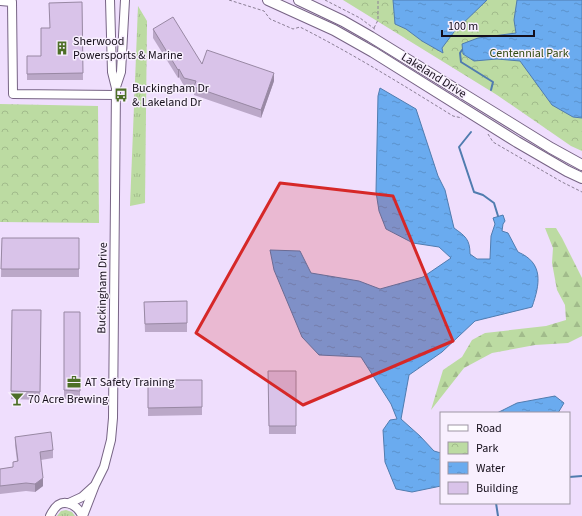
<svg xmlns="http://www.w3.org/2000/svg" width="582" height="516" font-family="'Source Sans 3',sans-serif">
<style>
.grass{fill:url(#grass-tufts)}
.forest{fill:url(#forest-firs)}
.park{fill:url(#park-crowns)}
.water{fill:url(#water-ripples);stroke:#507caf}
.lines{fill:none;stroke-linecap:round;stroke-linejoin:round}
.stream{stroke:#507caf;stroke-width:2}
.minor-casing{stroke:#776485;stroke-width:10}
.major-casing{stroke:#776485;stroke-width:12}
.path{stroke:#8a7e94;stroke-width:1;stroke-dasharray:3 2;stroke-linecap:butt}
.minor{stroke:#fff;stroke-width:8}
.major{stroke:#fff;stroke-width:10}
.wall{fill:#bba8c8}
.shaded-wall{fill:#9888a3}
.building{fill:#d9c3e9;stroke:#9888a3}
.marked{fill:#d62828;fill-opacity:0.2;stroke:#d62828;stroke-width:3;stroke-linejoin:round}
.labels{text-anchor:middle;stroke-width:3;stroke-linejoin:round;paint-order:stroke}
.poi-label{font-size:12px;fill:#150e1a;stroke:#f8effe;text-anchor:start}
.park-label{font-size:12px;fill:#314b11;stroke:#f8effe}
.street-label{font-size:12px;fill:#150e1a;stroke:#f8effe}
</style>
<defs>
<pattern id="grass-tufts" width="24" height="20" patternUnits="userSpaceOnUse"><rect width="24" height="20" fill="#bcdba2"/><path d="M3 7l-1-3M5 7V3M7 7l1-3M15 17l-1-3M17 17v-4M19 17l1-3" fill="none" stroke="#a1bb8b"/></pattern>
<pattern id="forest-firs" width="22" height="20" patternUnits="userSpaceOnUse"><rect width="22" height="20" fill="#bcdba2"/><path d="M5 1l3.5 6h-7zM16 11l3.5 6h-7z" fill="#a1bb8b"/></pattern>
<pattern id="park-crowns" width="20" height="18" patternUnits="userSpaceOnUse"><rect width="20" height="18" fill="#bcdba2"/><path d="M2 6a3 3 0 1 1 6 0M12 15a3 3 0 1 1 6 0" fill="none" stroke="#a1bb8b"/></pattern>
<pattern id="water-ripples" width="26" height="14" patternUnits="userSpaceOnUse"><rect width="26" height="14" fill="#6aabef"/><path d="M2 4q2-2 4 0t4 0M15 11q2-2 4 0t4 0" fill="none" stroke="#5b92cc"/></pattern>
</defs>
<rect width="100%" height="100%" fill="#efdefd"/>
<g class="grass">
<path d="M138,6l9,15 -2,182 -15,3z"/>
<path d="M66,510l6,2 3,4h-18l4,-5z"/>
</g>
<path class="forest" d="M545,228h11l6,10 20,40v58l-14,7 -33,2 -43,8 -28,15 -33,42 12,-40 19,-13 10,-17 13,-7 61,-7 20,-6 -1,-15 -8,-15 -5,-27 1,-15z"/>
<g class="park">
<path d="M343,0h239v151l-11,-5 -74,-51z"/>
<path d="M0,104l98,2 1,117 -99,-1z"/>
</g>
<g class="water">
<path d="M393,0h94l-33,32 -12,16 1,5 -21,-12 -16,-12 -11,-5z"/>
<path d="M517,0h65v118l-9,-1 -21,-12 -32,-44 -23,-2 -23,2 -11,-7 -1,-10 16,-6 38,-5 -2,-13z"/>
<path d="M380,88l36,21 22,67 7,14 9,38c11,8 16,11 16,26l7,5h13l1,-23 4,-12 -2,-6 10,-3 2,6 -2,3 -1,7 6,2 10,19c26,11 22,32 14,55l-57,14 -33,31 -33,23 -8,44 19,17 14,15 7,2v33l-29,6 -16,-3 -11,-27 -2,-32 7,-10 7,-1 -6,-15 -30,-47 -42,-2 -17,-18 -28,-67 -4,-20 30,1 11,22 48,8 21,8 43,-12 28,-19 -12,-11 -26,-4 -27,-14 -7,-18 -3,-19 2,-96z"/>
<path d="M555,396l9,7 -6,10h-61l20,-10z"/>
</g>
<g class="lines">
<g class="stream">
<path d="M462,50l-2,3 1,9 32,20 -2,8"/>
<path d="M471,132l-12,15 15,45 9,3 11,8 4,13"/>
<path d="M569,477l13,-1"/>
<path d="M496,503l2,13"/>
</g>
<g class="minor-casing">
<g id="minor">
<path d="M0,1l12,1 1,92 103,1"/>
<path d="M116,87l5,-15 4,-72"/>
<path d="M69,503l13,-6 11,-10"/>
<path d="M50,516c2,-4 4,-8 8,-11 9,-6 21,2 24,11"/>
<path d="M83,516l12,-31 9,-18 7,-27 2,-22 3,-330 -4,-16 -2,-72"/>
</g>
</g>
<g class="major-casing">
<g id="major">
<path d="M268,0l66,30 39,22 144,90 50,29 15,7"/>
<path d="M299,0l44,21 28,16 180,111 31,17"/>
</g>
</g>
<g class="path">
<path d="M229,0l35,11 6,8 23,10 7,-2c53,27 103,58 153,89l9,2"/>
<path d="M325,0l35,18 16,12"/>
<path d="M374,28l4,-8v-20"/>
<path d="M488,134l5,8 69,40 20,10"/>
</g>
<use href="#minor" class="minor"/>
<use href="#major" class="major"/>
</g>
<g class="wall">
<path d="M82,2l1,78h-56v-24h14l8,-28z"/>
<path d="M153,29l49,35 72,17 -13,37 -67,-23v-6l-10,-3 -5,-9 -1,1 -25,-40z"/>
<path d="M2,238h77v39h-78z"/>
<path d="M187,301v31h-42l-1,-30z"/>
<path d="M12,310h29l-1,90 -29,-1z"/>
<rect x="64" y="312" width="16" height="87"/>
<path d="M268,371h28v63h-27z"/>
<path d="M148,380h54v35l-54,1z"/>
<path d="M15,437l38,13v8l-12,2 2,26 -8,6 -9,-1 -26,3v-25l13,-2v-5l4,-1 -2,-16z"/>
</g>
<g class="shaded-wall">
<path d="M179,69v8l-1,1v-8z"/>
<path d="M274,73v8l-13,37v-8z"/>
<path d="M43,478v8l-8,6v-8z"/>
</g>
<g class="building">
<path d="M82,2l1,71 -56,1v-18h14v-28h9l-1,-25z"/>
<path d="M173,17l29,47 5,-14 67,23 -13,37 -67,-23 2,-6 -12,-3 -5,-9 -1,1 -25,-41z"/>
<path d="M2,238h77v31h-78z"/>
<path d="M187,301v22l-42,1 -1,-22z"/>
<path d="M12,310h29l-1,82 -29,-1z"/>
<path d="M64,312h16v79l-16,-1z"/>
<path d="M268,371h28v55h-27z"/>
<path d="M148,380h54v27l-54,1z"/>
<path d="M51,432l2,18 -13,2 3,26 -8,6 -9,-1 -26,3v-17l13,-2v-5l5,-1 -3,-24z"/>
</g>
<path class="marked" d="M280,183l113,13 60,145 -150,64 -107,-72z"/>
<defs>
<g id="building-bare" transform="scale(1.08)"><path d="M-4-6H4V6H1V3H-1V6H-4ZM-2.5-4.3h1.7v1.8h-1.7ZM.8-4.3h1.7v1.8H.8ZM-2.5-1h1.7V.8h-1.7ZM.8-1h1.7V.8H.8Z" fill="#4d6f27" stroke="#f8effe" stroke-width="2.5" paint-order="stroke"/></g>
<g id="bus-bare" transform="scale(1.08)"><path d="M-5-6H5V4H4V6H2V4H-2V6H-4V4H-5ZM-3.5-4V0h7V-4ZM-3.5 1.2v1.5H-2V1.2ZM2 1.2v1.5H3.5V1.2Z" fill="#4d6f27" stroke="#f8effe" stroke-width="2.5" paint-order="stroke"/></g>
<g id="office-bare" transform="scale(1.08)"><path d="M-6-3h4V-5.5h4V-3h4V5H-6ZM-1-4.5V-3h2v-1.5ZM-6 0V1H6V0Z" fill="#4d6f27" stroke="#f8effe" stroke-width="2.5" paint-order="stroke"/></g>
<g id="bar-bare" transform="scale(1.08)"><path d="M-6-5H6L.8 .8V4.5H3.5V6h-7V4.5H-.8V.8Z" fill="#4d6f27" stroke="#f8effe" stroke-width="2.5" paint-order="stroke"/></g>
</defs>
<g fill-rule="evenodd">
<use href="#building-bare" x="62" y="48"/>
<use href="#bus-bare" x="121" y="95"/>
<use href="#office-bare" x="74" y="382"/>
<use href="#bar-bare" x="17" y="399"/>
</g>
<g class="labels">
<g class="poi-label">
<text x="73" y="45">Sherwood<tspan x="73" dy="14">Powersports &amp; Marine</tspan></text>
<text x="132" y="92">Buckingham Dr<tspan x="132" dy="14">&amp; Lakeland Dr</tspan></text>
<text x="85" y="386">AT Safety Training</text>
<text x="28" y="403">70 Acre Brewing</text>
</g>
<g class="park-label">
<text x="529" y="57">Centennial Park</text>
</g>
<g class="street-label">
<text transform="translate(434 75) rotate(32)" y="4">Lakeland Drive</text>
<text transform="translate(102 288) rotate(-89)" y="4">Buckingham Drive</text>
</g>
</g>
<rect x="440" y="412" width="130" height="92" fill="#f8effe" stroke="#9d95a3"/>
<rect x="448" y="425" width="20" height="6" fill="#ffffff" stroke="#9d95a3"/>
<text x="476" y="432" font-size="12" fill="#150e1a">Road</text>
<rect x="448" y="442" width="20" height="12" fill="url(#park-crowns)" stroke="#9d95a3"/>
<text x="476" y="452" font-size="12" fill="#150e1a">Park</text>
<rect x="448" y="462" width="20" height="12" fill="url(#water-ripples)" stroke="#9d95a3"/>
<text x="476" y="472" font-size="12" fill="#150e1a">Water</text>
<rect x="448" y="482" width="20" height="12" fill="#d9c3e9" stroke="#9d95a3"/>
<text x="476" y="492" font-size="12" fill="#150e1a">Building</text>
<path d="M442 30v6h92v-6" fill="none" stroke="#150e1a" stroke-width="2"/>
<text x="448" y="30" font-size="12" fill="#150e1a" stroke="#f8effe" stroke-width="3" paint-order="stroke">100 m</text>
</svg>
